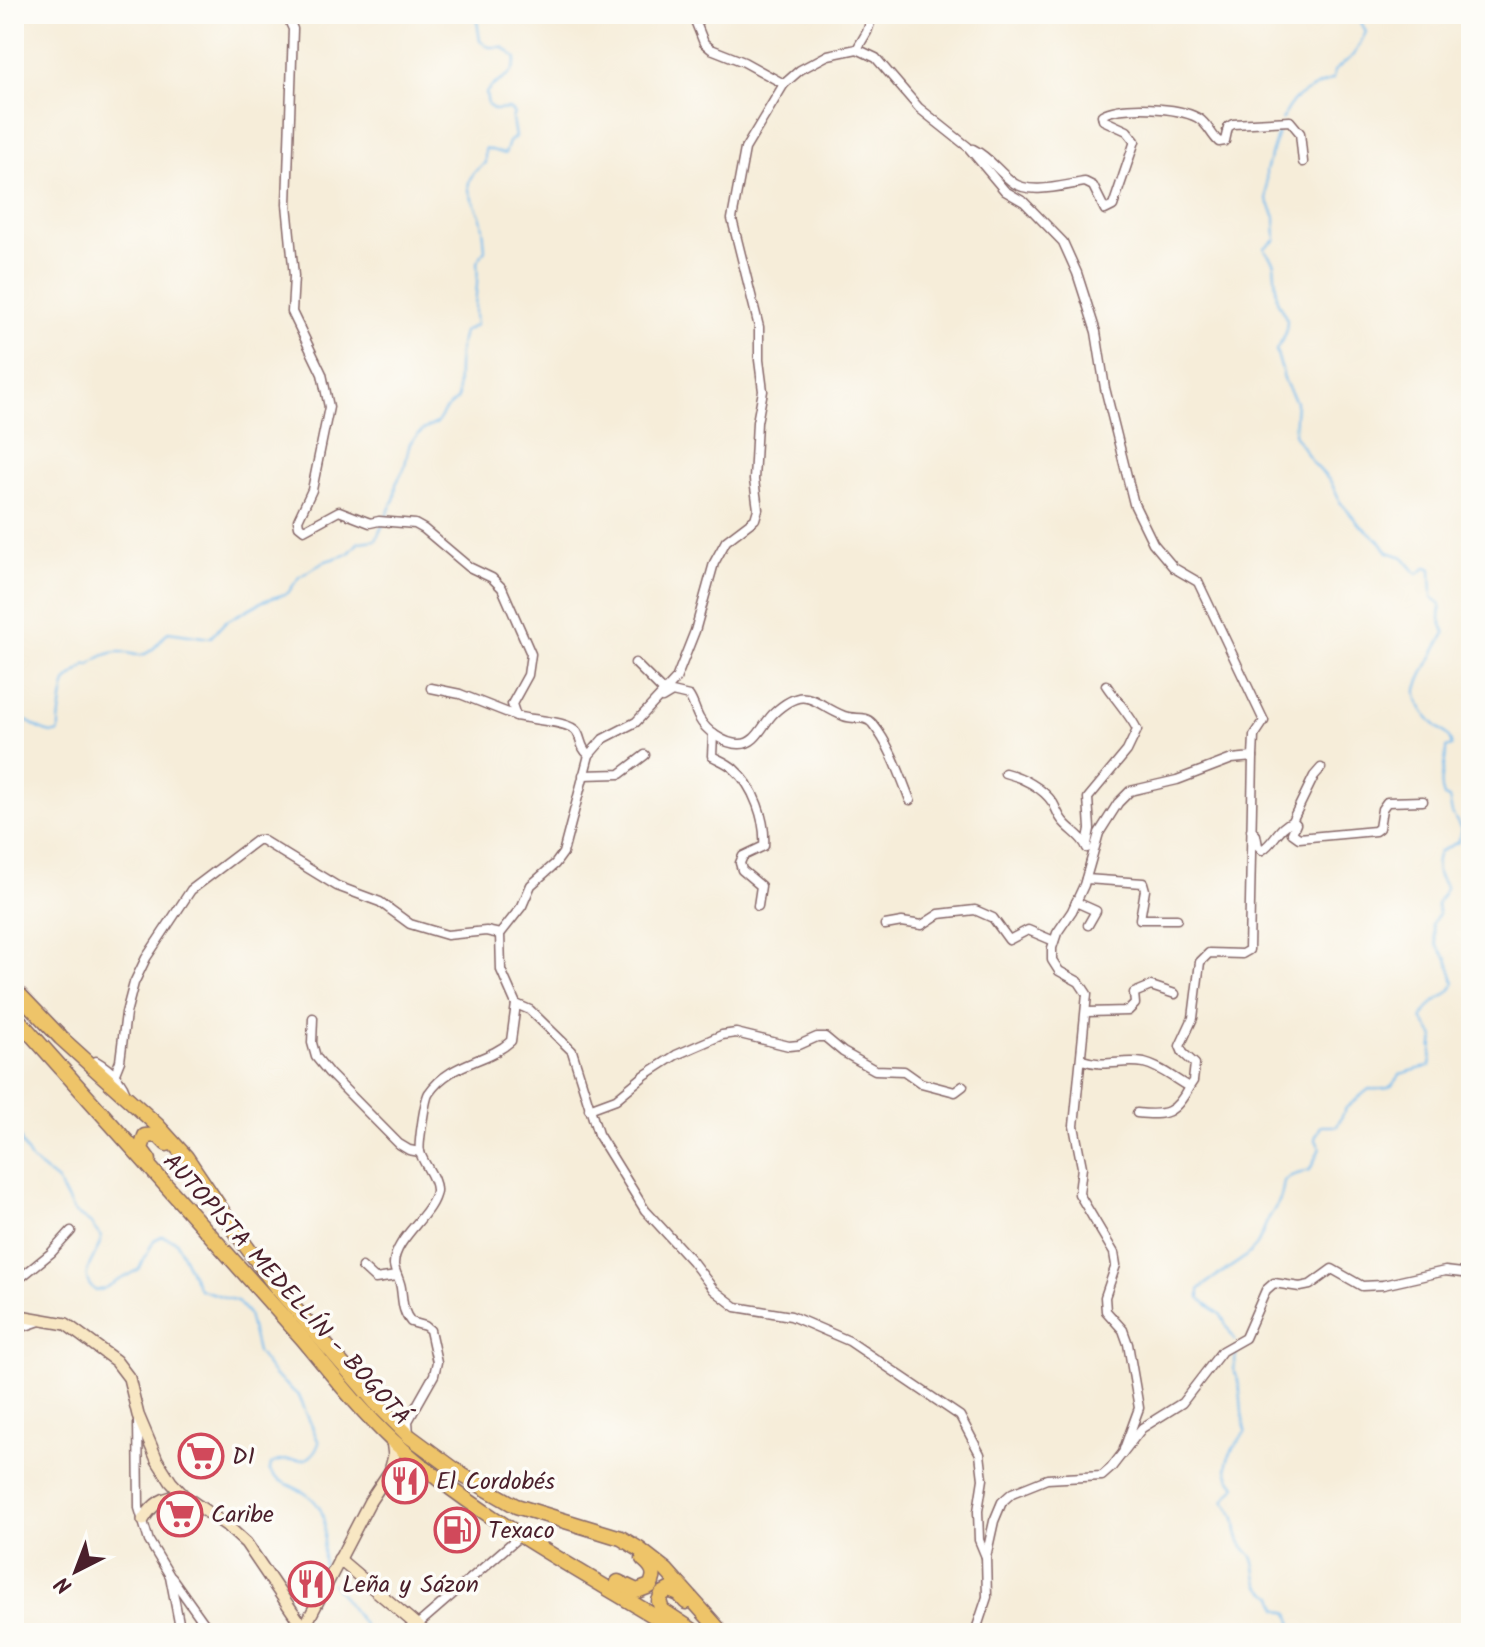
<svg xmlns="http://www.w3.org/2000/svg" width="1485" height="1647" font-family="Kalam,sans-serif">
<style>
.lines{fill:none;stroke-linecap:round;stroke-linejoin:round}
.stream{stroke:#78bcee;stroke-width:2}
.street-casing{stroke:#866768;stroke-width:11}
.secondary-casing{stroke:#866768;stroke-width:14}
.highway-casing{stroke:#866768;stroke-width:17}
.street{stroke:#fff;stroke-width:8}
.secondary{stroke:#f8e7c3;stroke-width:11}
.highway{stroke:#eec469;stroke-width:14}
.labels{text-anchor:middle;stroke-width:7;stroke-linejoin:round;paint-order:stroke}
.street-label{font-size:24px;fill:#4a1f2b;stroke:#fdfcf7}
.poi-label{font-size:24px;fill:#4a1f2b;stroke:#fdfcf7;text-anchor:start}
</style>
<rect width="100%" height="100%" fill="#fdfcf7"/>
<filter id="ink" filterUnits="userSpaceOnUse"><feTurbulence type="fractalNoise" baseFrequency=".0125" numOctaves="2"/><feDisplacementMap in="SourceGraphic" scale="16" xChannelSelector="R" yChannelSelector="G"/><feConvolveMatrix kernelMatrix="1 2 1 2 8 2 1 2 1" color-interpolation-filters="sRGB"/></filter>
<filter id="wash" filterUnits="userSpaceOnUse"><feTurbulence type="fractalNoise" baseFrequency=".006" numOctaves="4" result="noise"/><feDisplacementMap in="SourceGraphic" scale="32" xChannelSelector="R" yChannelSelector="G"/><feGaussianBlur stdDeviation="1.8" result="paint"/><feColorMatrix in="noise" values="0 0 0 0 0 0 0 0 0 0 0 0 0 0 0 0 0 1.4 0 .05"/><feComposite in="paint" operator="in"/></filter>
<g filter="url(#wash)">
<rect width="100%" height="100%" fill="#f6edd9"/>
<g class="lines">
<g class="stream">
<path d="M1282,120c8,-25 29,-31 51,-41l1,-8 20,-16 12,-23 -6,-12 8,-6"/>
<path d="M385,519l10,-22 1,-13 8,-15 6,-26 13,-13 14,-7 8,-13 13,-11c-1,-23 -1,-45 5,-67l13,-7c-4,-22 4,-41 1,-63l8,-12c-1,-10 -1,-22 -4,-32 -10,-25 -24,-35 4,-55v-15l20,6 4,-12 6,-5 -3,-18 2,-6 -5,-4 -15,1 -6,-5 -2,-12c11,-16 27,-11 30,-35l-13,-11h-14l-9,-6 -4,-27"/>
<path d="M14,729l13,-8c10,6 21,15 32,11 -1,-7 4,-45 8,-51 5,-6 14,-11 20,-17l3,1c6,-7 19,-13 29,-13 9,-1 16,6 26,2 10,-4 16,-14 23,-22l42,6 15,-16 38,-21 25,-8 11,-16 27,-16 22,-7 11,-12 17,-2 7,-16"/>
<path d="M14,1117l8,27 10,17 25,20 17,31 16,11 11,14c-1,19 -28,38 -5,54l7,-2 36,-20 15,-29 8,-4 14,5 23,48 38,12 11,13 9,38 17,23 25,21 20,47c-10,29 -30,9 -49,22l-1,5c11,17 37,16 50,37 13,20 -2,44 7,67"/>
<path d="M1235,1341l-14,-26 -22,-17v-8c16,-17 42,-25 57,-44 6,-8 8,-21 14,-30 10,-16 11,-15 14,-35l7,-5 19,-6 10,-22 -5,-10 6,-12h16l9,-18 23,-19c16,1 24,1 31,-15l30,-8 4,-29 -12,-18c10,-23 25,-19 33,-36l-8,-24 -10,-13 -5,-23 7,-9 -2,-10 9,-16c-9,-14 -13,-20 -7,-36l19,-10 3,-13 -9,-16 -3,-14 -5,-2c-7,-17 3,-32 2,-49l6,-2c-3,-13 -10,-14 -19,-23 -8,-9 -17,-20 -16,-33 1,-10 22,-46 28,-57l-5,-14 1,-15 -9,-7 -1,-28 -4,-2 -10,7 -14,-17 -15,-5 -9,-12 -20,-16 -19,-22 -9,-20 -18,-19 -19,-29 2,-32 -11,-20 -9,-32 10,-17 1,-13 -10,-20 -3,-37 -10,-15 12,-8 -1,-23 -8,-18 -1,-28 14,-45"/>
<path d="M1238,1347l-5,22c12,21 5,40 13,62 -15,21 -29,33 -10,55l-12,15c19,21 7,23 17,42 2,5 9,10 12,16 7,20 -3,25 21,37l4,13 11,4 7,20"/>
<path d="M332,1583l38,50"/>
</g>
</g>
</g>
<g filter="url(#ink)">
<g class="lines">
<g class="street-casing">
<g id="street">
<path d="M286,14l7,15 -6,175 7,72 -2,36 30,62 7,33 -17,83 -14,30 1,6 5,4 35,-19 31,12 9,-2 36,3 9,5 45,38 23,11 10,10 29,66 -3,21 -16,29 4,12c15,4 54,5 61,16 5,8 3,16 12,23"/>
<path d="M687,14l7,4 10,25 7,6 33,13 40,22"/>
<path d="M873,14l-6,18 -10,17 -29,6 -28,15 -16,14 -39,65 -13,70 27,108v33l4,31 -6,31 -3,58 4,29 -3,10 -29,22 -12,22 -19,68 -19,48 -40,43 -33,17 -14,16 -26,98 -8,11 -24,21 -9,21 -22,28 1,36 15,34 14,6 42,41 26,83 47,76 47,51 22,29 22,17 55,9 58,25 111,75 20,38 3,25 -5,32 1,29 7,17"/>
<path d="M857,49l19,9 43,50 49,39 37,44 19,11 39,40 14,31 19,59 9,56 29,116 19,39 21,25 24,14 66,139 -10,15 -1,21 -4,193 -7,4 -33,-1 -9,9 -7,56 -13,28 3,7 12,11 -2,17 -4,6c-15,-8 -28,-20 -45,-24 -21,-4 -39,5 -62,-3"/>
<path d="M973,149c16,8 24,21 38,32 17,15 53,4 74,1l8,4 12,24 8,-4 22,-65 -8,-10 -24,-11 -1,-5c20,-11 76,-8 96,3 10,6 13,17 21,24l6,-1 3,-14 5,-3 57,-3 10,12 3,29"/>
<path d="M635,663l29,29"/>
<path d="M431,688l29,6 56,22"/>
<path d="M662,698l10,-6 17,4c5,7 6,15 10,22 7,13 25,26 40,26 18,1 24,-21 35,-31 33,-30 39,-9 70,3 10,4 21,-1 28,7 18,22 28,51 38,77"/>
<path d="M713,734l-1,22c7,4 16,7 22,13 20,17 32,52 30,77l-21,10 -3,7 2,7 19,16 -3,20"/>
<path d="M1005,773c17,4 38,15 48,30 3,5 5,12 9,17 8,11 20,15 25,28"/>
<path d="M583,775l37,-1 25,-19"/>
<path d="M1292,821l22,-45 7,-8"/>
<path d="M1251,830l5,5 2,11 4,4c12,-7 16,-23 31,-29l3,3 -4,9 7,5 76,-7 4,-3 3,-19 5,-7 36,-1"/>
<path d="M1087,844l3,-15 -2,-31 39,-47 10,-21c-3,-10 -24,-34 -31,-45"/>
<path d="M1086,879l57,4 2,7 -5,29h37"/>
<path d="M1076,902l20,9 -8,14"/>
<path d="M885,925l17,-3 20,3 17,-11 36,-4 18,8 16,22 19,-10 26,11"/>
<path d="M1087,1012l41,-1 7,-7 -1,-11 17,-7 24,8"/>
<path d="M313,1018l-1,25 4,14 13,16 70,71 10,6 11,2"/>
<path d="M90,1064l6,-3c12,7 29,21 30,35"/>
<path d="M114,1076l6,-15 6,-48 8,-30 12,-25 45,-68 66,-50h5l75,46 43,16 30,22 37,11 39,-4 14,3"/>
<path d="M589,1109l27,-10 29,-24 31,-20 46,-20 14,-2 53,13 10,-1 18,-8h8l18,15 32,18 29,1 17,12 34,9 8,-6"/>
<path d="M1137,1113c29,3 38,1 52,-26"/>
<path d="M362,1267l13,12 22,-3"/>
<path d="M14,1283l37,-30 20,-22"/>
<path d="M14,1330l26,-9"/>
<path d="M138,1418l1,90 10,33 21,35 11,57"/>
<path d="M409,1435l-1,-14 26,-46 3,-13 -7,-32 -5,-4 -14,-4c-9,-11 -8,-20 -10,-34 -1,-8 -6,-15 -7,-23 -1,-26 39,-50 42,-74 1,-13 -13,-27 -16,-39 -2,-6 5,-54 9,-59 22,-32 58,-30 82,-52l5,-37"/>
<path d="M1124,1449l15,-41 -11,-64 -5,-14 -17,-19 -1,-14 11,-32 -2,-12 -35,-59 3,-27 -8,-41 13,-132 -8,-12 -20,-11 -7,-11v-12l5,-15 15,-22 12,-26 15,-52 19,-30 12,-12 47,-11 55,-21 21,-2"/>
<path d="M172,1578l39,55"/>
<path d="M399,1633l17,-7 105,-91"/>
<path d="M975,1633l12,-36 -1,-40 8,-36 8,-19 10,-9 35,-14 55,-3 9,-8 31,-40 40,-25 40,-52 23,-13 21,-48 8,-7 26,4 10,-2 22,-16 30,17 21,-1 62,-14 26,3"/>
</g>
</g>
<g class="secondary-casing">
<g id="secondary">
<path d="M14,1315l52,9 50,37 13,17 9,37 19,45 14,22 13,14 42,29 20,18 61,90"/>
<path d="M390,1471l15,-5h17"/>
<path d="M143,1520c10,-17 21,-24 41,-24"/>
<path d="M339,1559l87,74"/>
<path d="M304,1628l66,-127 20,-30 4,-15 -2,-16"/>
</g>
</g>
<g class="highway-casing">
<g id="highway">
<path d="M14,989l47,49 96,87 29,32 57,85 34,46 98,114 34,34 53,39 54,31 105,32 18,11 27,21 56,63"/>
<path d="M14,1015l289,324c29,35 56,70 89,101 82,76 195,134 290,193"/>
<path d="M149,1160l-8,-11 4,-13 13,-1 9,9"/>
<path d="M618,1582l19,9 13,-5c7,-12 3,-19 -7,-27"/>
<path d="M686,1602l-7,-8 -10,-4 -7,4 -3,7 3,9 35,23"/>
</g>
</g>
<use href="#street" class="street"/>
<use href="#secondary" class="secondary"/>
<use href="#highway" class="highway"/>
</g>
</g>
<defs>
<g id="supermarket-ring" transform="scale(2.3)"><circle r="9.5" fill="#fdfcf7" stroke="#d1495b" stroke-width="1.5"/><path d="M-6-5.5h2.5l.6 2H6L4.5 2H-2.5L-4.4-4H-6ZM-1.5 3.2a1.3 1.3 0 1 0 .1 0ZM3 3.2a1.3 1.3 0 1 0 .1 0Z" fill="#d1495b"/></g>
<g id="restaurant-ring" transform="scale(2.3)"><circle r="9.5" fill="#fdfcf7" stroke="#d1495b" stroke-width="1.5"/><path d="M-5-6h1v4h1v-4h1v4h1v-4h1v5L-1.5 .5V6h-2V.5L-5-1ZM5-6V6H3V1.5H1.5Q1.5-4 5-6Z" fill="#d1495b"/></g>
<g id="fuel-ring" transform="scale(2.3)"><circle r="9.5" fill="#fdfcf7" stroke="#d1495b" stroke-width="1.5"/><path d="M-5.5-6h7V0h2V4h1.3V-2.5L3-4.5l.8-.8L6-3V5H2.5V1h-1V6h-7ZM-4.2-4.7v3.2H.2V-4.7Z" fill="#d1495b"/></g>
</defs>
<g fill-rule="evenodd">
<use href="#supermarket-ring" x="201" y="1456"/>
<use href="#restaurant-ring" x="405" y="1481"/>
<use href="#supermarket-ring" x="180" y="1514"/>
<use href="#fuel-ring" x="457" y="1530"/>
<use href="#restaurant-ring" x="311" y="1584"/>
</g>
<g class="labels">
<g class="street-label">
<text transform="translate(287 1289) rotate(48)" y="8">AUTOPISTA MEDELLÍN - BOGOTÁ</text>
</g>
<g class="poi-label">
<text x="232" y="1464">D1</text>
<text x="436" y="1489">El Cordobés</text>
<text x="211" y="1522">Caribe</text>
<text x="488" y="1538">Texaco</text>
<text x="342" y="1592">Leña y Sázon</text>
</g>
</g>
<rect width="1485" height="1647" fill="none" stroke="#fdfcf7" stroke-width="48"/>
<g transform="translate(76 1571) rotate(222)" stroke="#fdfcf7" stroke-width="6" paint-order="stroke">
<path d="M0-6L14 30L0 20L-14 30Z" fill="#4a1f2b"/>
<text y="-12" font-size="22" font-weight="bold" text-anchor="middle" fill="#4a1f2b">N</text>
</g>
</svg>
